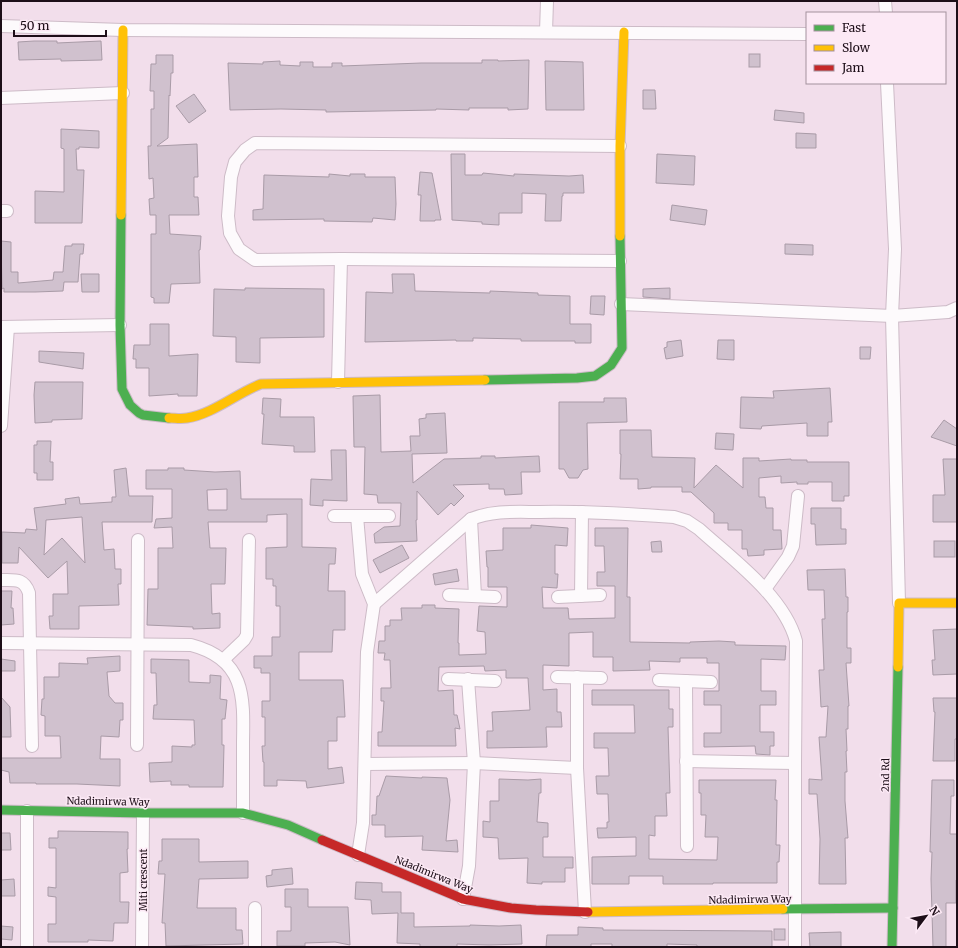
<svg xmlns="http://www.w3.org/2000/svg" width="958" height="948" font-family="Merriweather,serif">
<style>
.building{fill:#d0c1ce;stroke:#a99ba7;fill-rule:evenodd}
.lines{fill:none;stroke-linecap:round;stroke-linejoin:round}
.street-casing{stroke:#cdbbc7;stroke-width:14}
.fast-casing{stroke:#cdbbc7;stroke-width:11}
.slow-casing{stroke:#cdbbc7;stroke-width:11}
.jam-casing{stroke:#cdbbc7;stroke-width:11}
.street{stroke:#fdfafc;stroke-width:12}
.fast{stroke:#4caf50;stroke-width:9}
.slow{stroke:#ffc107;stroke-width:9}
.jam{stroke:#c62828;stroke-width:9}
.labels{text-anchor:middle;stroke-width:3;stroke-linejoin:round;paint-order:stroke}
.street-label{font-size:10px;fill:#1d0e18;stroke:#fce9f5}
</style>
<rect width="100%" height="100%" fill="#f2deeb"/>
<g class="building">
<path d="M34,41h23v2l44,-2 1,19 -41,1v-2l-42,1 -1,-18z"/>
<rect x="749" y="54" width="11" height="13"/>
<path d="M156,55h17v18h-2l-1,23 -1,-1 -1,43 -11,8 40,-2 1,33h-4v20h4l1,18h-30l1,19 31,2 -1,14h-1l1,33 -29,1 -2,19h-15v-5l-3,-1v-63h5v-19h-6l-1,-16 5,-1 -1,-20 -4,1 -1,-33h3v-37h3v-18h-4l1,-27h5z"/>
<path d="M482,60h16v1l31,-1 -1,49 -20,1v-2h-39v2l-33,-1v1l-110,2v-2l-45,-1 -51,1 -2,-47 35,1v-2l17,-1v4l20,1v-4h13v5h19v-4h10v3l79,-3h61z"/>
<path d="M545,61l38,1 1,48h-38z"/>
<path d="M643,90h12l1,19h-13z"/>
<path d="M194,94l12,17 -17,12 -13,-17z"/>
<path d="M775,110l29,3v10l-30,-3z"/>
<path d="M61,129l38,2v17l-20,-1v2h-3l1,21h7l-2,53h-47v-32l29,1v-43l-3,-1z"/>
<path d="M796,133l20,1v14h-20z"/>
<path d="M451,154h14v21h17l1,-2 31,3v-2l55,2 14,-1 1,18h-21v3h-1l-1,25h-16l1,-27 -24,-1v20h-23v12l-17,-1v-2l-30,-2z"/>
<path d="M657,154l38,2 -1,29 -38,-2z"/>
<path d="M420,172l12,1 9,47h-6v1h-15l1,-26h-3z"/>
<path d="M329,174l21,2v-2h15v3h30l1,27 -1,16 -22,-2 -1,4 -48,-1v-2l-71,1v-10l10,-1 1,-34 65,2z"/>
<path d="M672,205l35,5 -2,15 -35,-5z"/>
<path d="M1,241l10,1v30h7v11l35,-3 1,-8h9l2,-26h7v-2h12l-1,10h-3l-2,28h-14l-1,9 -28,1h-31v-4l-2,1z"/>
<path d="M785,244l28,1v10l-28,-1z"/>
<path d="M81,274h18v18h-17z"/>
<path d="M392,274h22l1,17 75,2v-2l48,2v2l32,1v28h21v19h-16v-2h-54v-2l-48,-1v3h-17v-1l-91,2 1,-50 27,1z"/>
<path d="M245,288l79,1v48l-64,1v25l-24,-1v-25l-23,-1 1,-47 31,1z"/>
<path d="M670,288v11l-27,-2v-8z"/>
<path d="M591,296h14l-1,19 -14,-1z"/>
<path d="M150,324h19v32l29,-2 -1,42h-19v-2l-29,2v-28h-13v-9h-3l1,-14h16z"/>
<path d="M681,340l2,16 -17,3 -2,-11 3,-1v-5z"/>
<path d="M718,340h16v20l-17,-1z"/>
<path d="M860,347h11l-1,12h-10z"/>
<path d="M39,351l45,2 -1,16 -44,-7z"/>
<path d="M35,382h48l-1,37 -30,1v2l-17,1 -1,-28z"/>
<path d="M830,388l2,34h-4v14h-21v-13l-45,3 -1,3 -21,-1 1,-31 33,1 -1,-7z"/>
<path d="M380,395l1,57 30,-1 -1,-15h10l-1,-17 7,-1v-4l19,-1 2,40 -35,1 1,29 31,-24 37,-1v-2h14v2l44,-2 1,16h-19l1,22 -17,1 -1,-6h-15v-5l-36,1 11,11 -10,10 -3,-3 -13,12 -21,-24v29h-1l1,21 -42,2 -1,-9 10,-7 16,-1 1,-23h-23l-1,-8 -13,-1 1,-47h-11l-1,-51z"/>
<path d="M263,398l18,1 -1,18h34l1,35h-21v-6l-32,-2 2,-30h-2z"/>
<path d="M604,398h22l1,24 -40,1 1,46 -5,1 -5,8h-9l-5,-9h-5v-67h45z"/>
<path d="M944,420l13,9v17l-26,-9z"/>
<path d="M620,430h31l1,27 43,1 -1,30 22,-23 27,23v-30h16v3l32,-2v1h16v2h42v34h-5v5h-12v-19h-24v2h-11v-2l-16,1v-7l-22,2v19h6l1,11h7v22h8l1,19 -18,1v5l-16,1 -1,-7h-5v-19h-14v-7h-14v-10l-23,-21h-9v-5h-31v1l-13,1v-10h-18l1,-25h-1z"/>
<path d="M716,433l18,1 -1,16 -18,-1z"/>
<path d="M37,441h14l-1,21h3v18h-16v-7h-3v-28h3z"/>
<path d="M331,450h15l1,51 -24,-1v6l-13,-1 1,-26 21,1z"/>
<path d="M943,459h14v63h-24v-27h12z"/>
<path d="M126,468l3,28h24l-1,26h-50l2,28 10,-1 1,20h6v15h-3l1,21 -40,1v23h-29l-1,-13h4v-22h15l-1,-33 -19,17 -29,-31 -1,16h-16v-31l23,1 1,-4 11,1 -3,-22 32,-4 -1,-5 14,-2 1,7 32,-2v-5h4l-2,-27zM82,517l3,46 -23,-25 -18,17 2,-35z"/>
<path d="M168,468h16v2l31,2 25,-1 1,28h61v48l34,1 -1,16h-6l-1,27h17v39h-12l-1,22h-33v28h44l2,37h-8v24h-9v28l14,-2 2,16 -37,5 -1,-7 -29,-1v6h-13v-24h-1l-1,-16h3v-29h-3v-16h8v-28h-9v-5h-7v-12h18v-19h8v-31h-4v-20h-3v-7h-7v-31l21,-1v-33l-20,1v7h-59l2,26h16l-1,36h-14l1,30 8,-1v15l-27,1v-2l-46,-2 1,-36h10v-41h15l-1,-21 -18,1 2,-9 16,-1v-29h-26v-19h22zM227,489v21h-19l-1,-20z"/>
<path d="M811,508h30v21h5v15l-30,1 -1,-21h-4z"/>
<path d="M531,525l37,3 -1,18 -12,-1v29h3l-1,14 -15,-1 1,21h25l1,11 46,-1v-32h-18v-14h8l-1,-26h-9v-18h33l-1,69h3v45l60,1v-1l29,-1 16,1v3l51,1 -1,14 -24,-1v32h15v14h-16v27h14v14h-4v9l-14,-1 -1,-8 -51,1v-14h17v-28h-17v-14h15v-28h-12v-5h-27v4l-31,-1 1,9 -37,1v-14h-20v-25l-24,1v33l-26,-1v25l14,-1v23h4l1,15h-16l1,20 -60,1v-17h6l-1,-19 38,-2 -2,-32h-22v-8l-21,1 -1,-5 -45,1 -1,24 15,-1 1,25h3l3,14 -5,-1 1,18h-78v-14h4l2,-31h-3v-13h10l-1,-28h-6l1,-7h-7l1,-12h6v-15h5v-6h12l-1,-12h21v-3h13v3l24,1 -1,34h1v12l27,-1 -1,-22 -8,-1 2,-25 28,1v-20h-19v-20h-1l-1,-16 17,-1v-22h28z"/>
<path d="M661,541l1,11h-10l-1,-10z"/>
<rect x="934" y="541" width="21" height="16"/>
<path d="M402,545l7,13 -29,15 -7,-13z"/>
<path d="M457,569l2,12 -24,4 -2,-11z"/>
<path d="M845,569l1,28h2v15h-1v36h4v15h-5l3,43h-1v23h-2l1,22h-1l1,21h-2v29l3,37h-3l1,46h-27l1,-45 -3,-45h-8v-15l13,1 -3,-43h7l2,-31 -7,1 -2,-37h5l-2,-51h3l-1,-29h-16l-1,-20z"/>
<path d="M1,591h11l-1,17h2l1,16 -13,1z"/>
<path d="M957,629v45l-24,1 -1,-15h3l-2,-30z"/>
<path d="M120,656v15l-13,1 2,24 6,7h8v17h-3l-1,17 -18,-1 -1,23h20v27l-43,-2h-41v-1h-26l-1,-11 -8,-2v-12h60l-1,-22h-15v-20l-4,-1 1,-16h2v-22h15v-14l29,1 -1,-6z"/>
<path d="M1,659l14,2v10h-14z"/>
<path d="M151,659l38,1v22l21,1v-8l11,1 -1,23 7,1 -2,19h-3v26h2l-1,42h-34v-2h-18v-4l-21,1 -1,-19 23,-1v-16l20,1v-2h3l-1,-25 -41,-1 1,-14h3l-1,-32h-5z"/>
<path d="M592,690h77v19h4v18h-5l2,66h-4l1,23h-12v20l-6,-1v24l68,1 1,-23h-13l1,-22h-5v-22h-2v-13h77l-1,20h2l-1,45h4l-1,17h-2v21h-64v1h-50v-8h-34v8h-37v-27l44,-1v-19l-38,1 -1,-10h10v-6h2l-1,-28h-11l-1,-18h13l-1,-28h-14v-15h41l-1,-28h-42z"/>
<path d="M1,697l9,10 1,30h-10z"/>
<path d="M933,698h24v41h-2v22h-22l2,-49h-1z"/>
<path d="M386,776l36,2v-1l25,1 3,22 -4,41 11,-1 1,12 -36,-2 1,-14 -38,1v-12h-13v-10h4l1,-19h2z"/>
<path d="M499,779l29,1 13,-1v14h-2l-2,29 11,1v14h-5v20h30v11h-8v14h-23v2l-15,-1 1,-25 -29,1 -1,-21 -15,-1v-16l7,1v-21h9z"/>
<path d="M932,780h22v16h-3l-1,38h7v46h-1v23h-10v44h-13l-2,-68 1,-27h-2z"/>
<path d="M58,831l70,1v17h-1l1,23 -8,1v29h9l-1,21h-14l-1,18 -25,-1v2h-40v-18h8v-27l-8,-1v-9l8,1v-40h-7v-10h9z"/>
<path d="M1,833h9l1,17h-10z"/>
<path d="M162,839h37v23l49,-1v17l-49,1 -2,29h39v22h6l1,14 -77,2 -1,-23h-3l3,-49h-7l1,-13h3z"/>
<path d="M292,868l1,16 -26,3 -1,-11 6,-1v-5z"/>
<path d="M14,879l1,17h-14v-16z"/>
<path d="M356,882l26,1v9h19v21h13v14l56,-1v-1l29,1 22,-1 1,19 -33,1 -32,-1v3h-37v-3l-23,-1 1,-30 -26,1 -1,-14 -16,-1z"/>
<path d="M285,889h23v18h40l2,38 -15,-3 -30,1v3h-28v-15h14v-24h-6z"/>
<path d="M1,926l12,1 -1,13 -11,-1z"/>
<path d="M578,927l25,1v2l169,1v16h-75v-2l-30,-1v3h-55v-3h-21v3h-45l1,-12h31z"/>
<rect x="774" y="929" width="11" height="11"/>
<path d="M841,932v15h-31l-1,-14z"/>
</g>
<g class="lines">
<g class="street-casing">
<g id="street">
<path d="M885,1l1,12"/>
<path d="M1,26l122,4 684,4"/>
<path d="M546,32l1,-31"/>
<path d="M887,83l8,166 -3,67 7,287"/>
<path d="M1,98l122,-5"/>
<path d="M620,146l-365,-3 -10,7 -10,12 -4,15 -3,39 2,17 9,16 16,11 86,-1 279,2"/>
<path d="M1,211h6"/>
<path d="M621,304l271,12 56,-4 9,-4"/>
<path d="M1,327l119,-2"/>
<path d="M338,382l3,-123"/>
<path d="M1,426l7,-99"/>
<path d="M334,516h55"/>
<path d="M357,516l5,58 12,30 -7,48 -4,171 -5,32"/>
<path d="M471,519l4,77"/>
<path d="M1,580c14,0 23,-2 28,13l3,153"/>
<path d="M765,589l23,-32 5,-11 5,-50"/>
<path d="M449,595l46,2"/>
<path d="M581,596l1,-84"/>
<path d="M558,597l42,-2"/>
<path d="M374,604l97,-85c22,-9 46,-7 69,-7 45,-1 90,2 134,5l13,4 12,8c33,30 85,67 97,112l-1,122v184"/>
<path d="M1,643l190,2c54,14 53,51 52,97 0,24 0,48 0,71"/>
<path d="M223,660l21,-20 3,-5 2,-95"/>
<path d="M557,677l44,1"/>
<path d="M577,677v91l8,144"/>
<path d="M448,679l47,2"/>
<path d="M659,680l52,2"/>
<path d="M686,681l1,165"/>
<path d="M137,745l1,-205"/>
<path d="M686,761l109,2"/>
<path d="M365,764l109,-1 103,5"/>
<path d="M463,899l6,-33 5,-103 -6,-84"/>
<path d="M27,947v-136"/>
<path d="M142,947l1,-134"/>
<path d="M255,947v-39"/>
</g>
</g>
<g class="fast-casing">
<g id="fast">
<path d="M121,215l-1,110 2,64 8,16 9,8 4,2 26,3"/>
<path d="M485,380l92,-2 18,-2 16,-11 11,-17 -2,-112"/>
<path d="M1,810l142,3h100l45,12 34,15"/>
<path d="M783,909l110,-1"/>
<path d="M892,947l6,-280"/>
</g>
</g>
<g class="slow-casing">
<g id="slow">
<path d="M121,215l2,-185"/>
<path d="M620,236v-90l4,-114"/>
<path d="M169,418c6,0 12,1 18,0 26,-4 50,-25 74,-34l224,-4"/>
<path d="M898,667l1,-64h58"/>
<path d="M588,912l195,-3"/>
</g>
</g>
<g class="jam-casing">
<path id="jam" d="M322,840l141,59 48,9 25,2 52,2"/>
</g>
<use href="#street" class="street"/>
<use href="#fast" class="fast"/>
<use href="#slow" class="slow"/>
<use href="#jam" class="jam"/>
</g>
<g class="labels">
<g class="street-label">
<text transform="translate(885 775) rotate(-89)" y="4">2nd Rd</text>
<text transform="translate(108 801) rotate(1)" y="4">Ndadimirwa Way</text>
<text transform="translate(434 874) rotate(22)" y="4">Ndadimirwa Way</text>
<text transform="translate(143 880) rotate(-90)" y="4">Miti crescent</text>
<text transform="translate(750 899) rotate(-1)" y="4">Ndadimirwa Way</text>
</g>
</g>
<rect width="958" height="948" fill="none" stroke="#1d0e18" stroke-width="4"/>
<rect x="806" y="12" width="140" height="72" fill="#fce9f5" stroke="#a3919d"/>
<rect x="814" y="25" width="20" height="6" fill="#4caf50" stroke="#a3919d"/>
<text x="842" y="32" font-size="12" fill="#1d0e18">Fast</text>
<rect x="814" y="45" width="20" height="6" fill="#ffc107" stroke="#a3919d"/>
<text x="842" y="52" font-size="12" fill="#1d0e18">Slow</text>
<rect x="814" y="65" width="20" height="6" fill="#c62828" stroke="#a3919d"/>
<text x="842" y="72" font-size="12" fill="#1d0e18">Jam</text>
<g transform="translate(926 916) rotate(58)" stroke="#fce9f5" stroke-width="3" paint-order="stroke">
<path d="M0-3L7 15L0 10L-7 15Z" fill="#1d0e18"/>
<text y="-6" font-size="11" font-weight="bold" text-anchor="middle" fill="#1d0e18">N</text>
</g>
<path d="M14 30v6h92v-6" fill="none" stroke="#1d0e18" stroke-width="2"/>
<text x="20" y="30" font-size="12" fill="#1d0e18" stroke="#fce9f5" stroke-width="3" paint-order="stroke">50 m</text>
</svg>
